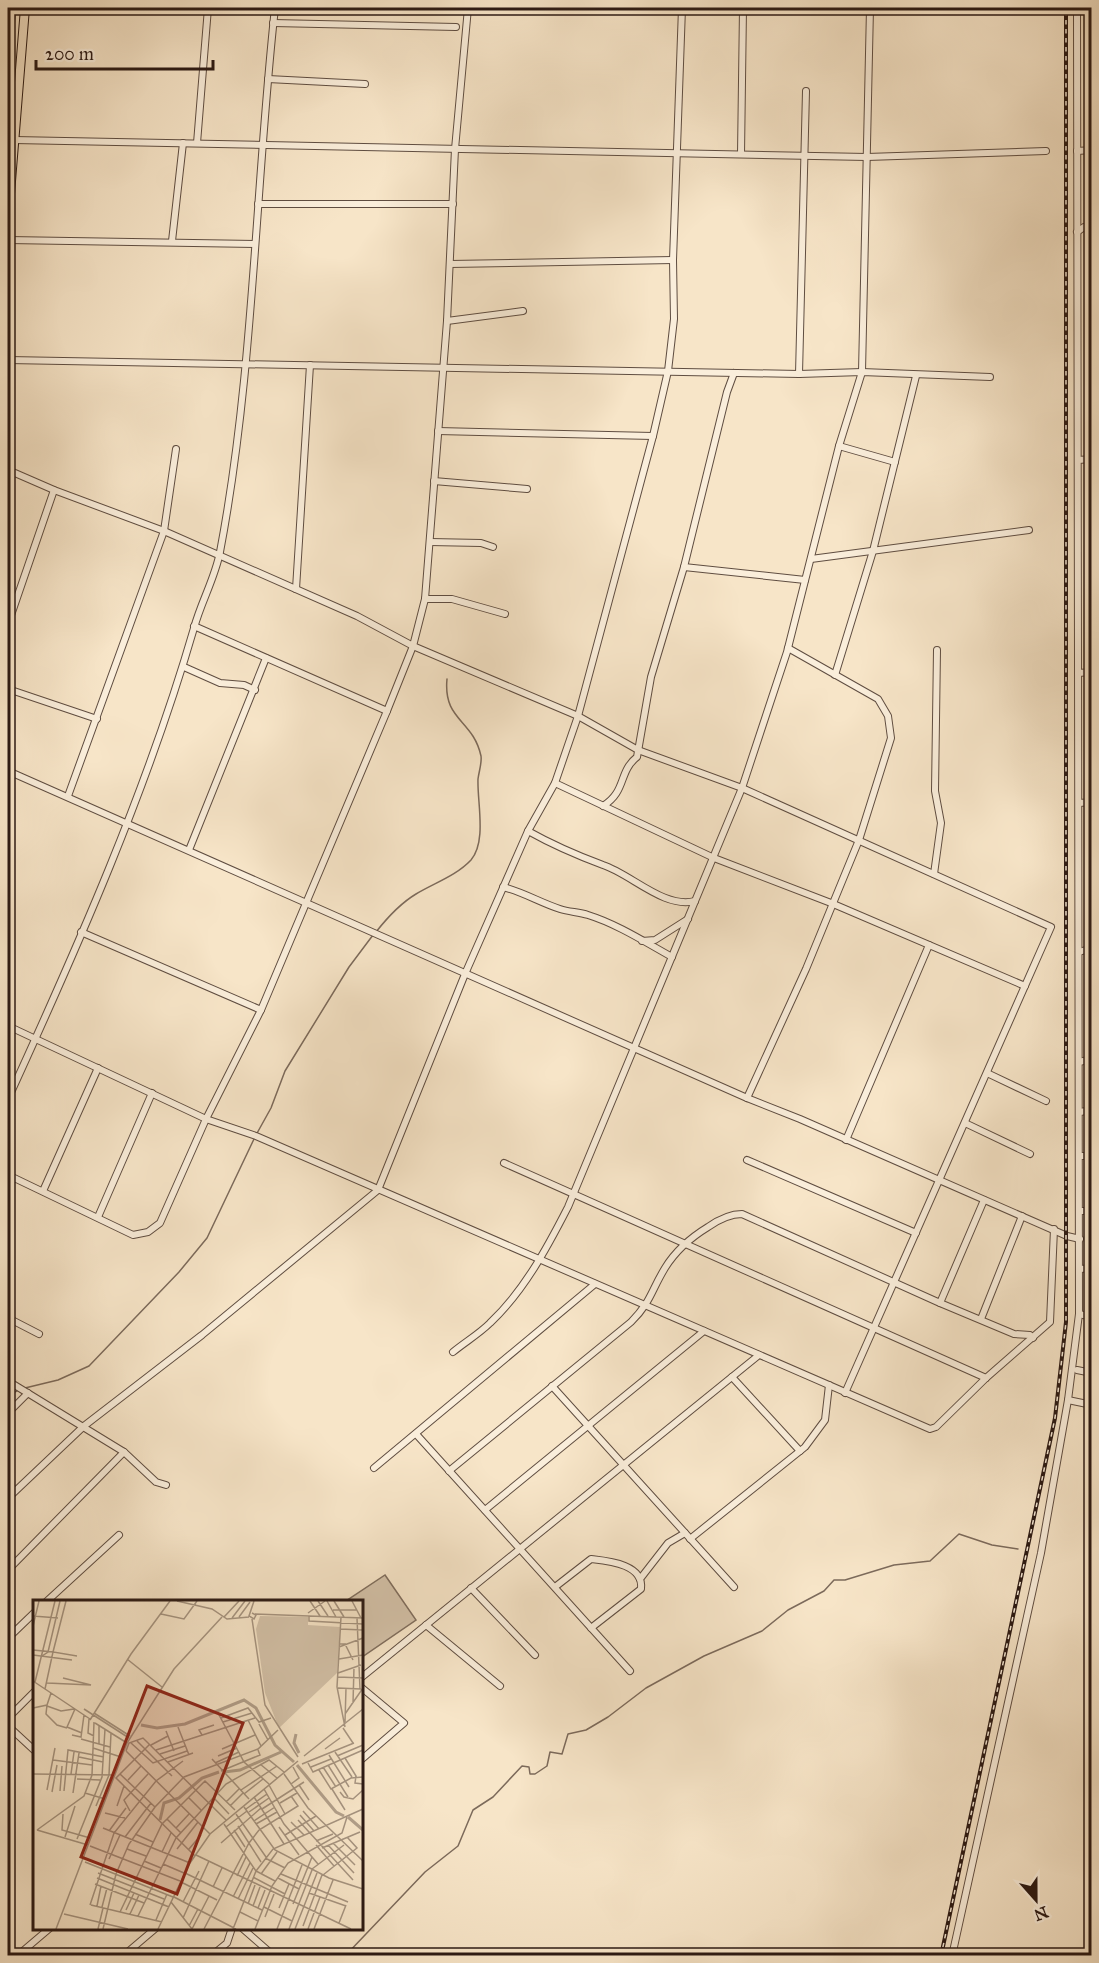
<svg xmlns="http://www.w3.org/2000/svg" width="1099" height="1963" font-family="'IM FELL Great Primer',serif">
<style>
.green{fill:#d4c2a9;stroke:#806e5e;stroke-width:1.5}
.lines{fill:none;stroke-linecap:round;stroke-linejoin:round}
.stream{stroke:#7c6a5b;stroke-width:1.5}
.minor-casing{stroke:#5f4d41;stroke-width:8}
.major-casing{stroke:#2c1a14;stroke-width:10}
.minor{stroke:#faeedb;stroke-width:6}
.major{stroke:#f7e5c8;stroke-width:8}
.rail-casing{stroke:#2c1a14;stroke-width:4}
.rail{stroke:#faeedb;stroke-width:1.5;stroke-dasharray:4.5;stroke-linecap:butt}
.inset-river{fill:none;stroke:#b2a08b;stroke-width:3}
.inset-road{fill:none;stroke:#a69480;stroke-width:1.5}
.view{fill:#8f2418;fill-opacity:0.15;stroke:#8f2418;stroke-width:3}
.inset-edge{fill:none;stroke:#2c1a14;stroke-width:3}
</style>
<rect width="100%" height="100%" fill="#f7e5c8"/>
<filter id="stains"><feTurbulence type="fractalNoise" baseFrequency=".00333" numOctaves="4"/><feColorMatrix values="0 0 0 0 .2 0 0 0 0 .09 0 0 0 0 .02 0 0 0 .5 -.17"/></filter>
<radialGradient id="worn" r=".72"><stop offset=".6" stop-color="#630" stop-opacity="0"/><stop offset="1" stop-color="#630" stop-opacity=".3"/></radialGradient>
<path class="green" d="M385,1575l31,45 -54,37v-55l-16,-1z"/>
<g class="lines">
<g class="stream">
<path d="M376,932c11,-14 25,-29 40,-38 18,-11 40,-18 55,-34 16,-19 6,-58 7,-81 1,-8 4,-16 3,-23 -8,-37 -38,-35 -34,-77"/>
<path d="M256,1135l15,-27 14,-37 64,-104 24,-32"/>
<path d="M25,1388l33,-8 31,-14 90,-94 28,-34 47,-99"/>
<path d="M8,1395l9,-4"/>
<path d="M345,1956l80,-84 33,-26 15,-36 20,-13 29,-31 7,1 1,7h5l12,-8 3,-14 12,2 6,-20 18,-4 22,-13 38,-29 58,-32 58,-25 26,-21 36,-19 10,-11h11l49,-15 36,-4 29,-27 33,11 26,4"/>
</g>
<g class="minor-casing">
<g id="minor">
<path d="M273,23l183,4"/>
<path d="M268,79l97,5"/>
<path d="M14,140l853,17 179,-6"/>
<path d="M197,143l11,-135"/>
<path d="M1077,151l15,-1"/>
<path d="M741,154l2,-146"/>
<path d="M258,204h195"/>
<path d="M1077,232l7,-5 8,-1"/>
<path d="M8,240l247,4"/>
<path d="M172,241l11,-98"/>
<path d="M450,264l223,-4"/>
<path d="M447,321l76,-10"/>
<path d="M8,360l791,14 63,-2 128,5"/>
<path d="M799,374l7,-283"/>
<path d="M438,431l215,5"/>
<path d="M839,446l56,16"/>
<path d="M1078,460l14,-1"/>
<path d="M8,470l46,20 110,41 193,85 56,30 165,70 60,34 104,38 309,139 -206,466"/>
<path d="M434,481l93,8"/>
<path d="M430,542l51,1 12,4"/>
<path d="M811,559l218,-29"/>
<path d="M684,567l121,13"/>
<path d="M296,589l14,-224"/>
<path d="M425,599h27l53,15"/>
<path d="M8,624l46,-134"/>
<path d="M194,626l193,85 26,-65 12,-47 22,-278 8,-172 13,-141"/>
<path d="M184,667l36,16 24,2 11,5"/>
<path d="M1078,673l14,-1"/>
<path d="M835,675l38,-124 43,-175"/>
<path d="M8,689l89,30"/>
<path d="M8,771l739,327 53,21 267,117 13,3"/>
<path d="M555,783l159,75 117,45 194,83"/>
<path d="M68,796l96,-265 12,-82"/>
<path d="M1079,803l13,-1"/>
<path d="M603,806c24,-15 15,-34 34,-49l14,-80 33,-110 43,-175 7,-19"/>
<path d="M528,831c25,14 48,24 75,34 28,9 61,44 92,36"/>
<path d="M189,850l77,-192"/>
<path d="M934,874l7,-51 -6,-32 2,-141"/>
<path d="M503,887c20,5 38,16 57,22 9,3 19,3 28,6 29,9 57,27 84,42"/>
<path d="M81,932l180,78"/>
<path d="M642,941l13,-1 33,-21"/>
<path d="M1079,952l13,-4"/>
<path d="M8,1026l198,93 50,17 674,293 6,-2 50,-49 64,-56 4,-93"/>
<path d="M1079,1062l13,-3"/>
<path d="M987,1073l59,28"/>
<path d="M747,1098l59,-129 53,-129 32,-102 -3,-22 -10,-17 -90,-51"/>
<path d="M8,1099c70,-153 139,-309 186,-471 7,-26 21,-50 26,-76 34,-179 35,-363 55,-544"/>
<path d="M1080,1112l12,-2"/>
<path d="M965,1123l65,31"/>
<path d="M846,1140l83,-195"/>
<path d="M1080,1156h12"/>
<path d="M747,1160l169,73"/>
<path d="M504,1163l482,215"/>
<path d="M8,1175l125,60 15,-3 12,-9 46,-104 55,-109 126,-299"/>
<path d="M43,1191l55,-123"/>
<path d="M1080,1211h12"/>
<path d="M98,1217l54,-124"/>
<path d="M1080,1269l12,-1"/>
<path d="M940,1303l44,-103"/>
<path d="M1079,1314l13,3"/>
<path d="M8,1318l31,16"/>
<path d="M981,1319l41,-103"/>
<path d="M453,1352c12,-10 26,-18 37,-29 34,-32 57,-75 78,-116l174,-419 45,-136 52,-206 23,-74 8,-364"/>
<path d="M1077,1370l15,3"/>
<path d="M732,1377l68,74"/>
<path d="M8,1381l116,71 32,30 10,3"/>
<path d="M552,1386l182,201"/>
<path d="M1068,1400l24,5"/>
<path d="M8,1413l20,-20"/>
<path d="M416,1434l214,237"/>
<path d="M374,1468l221,-184"/>
<path d="M449,1471l182,-149c20,-20 20,-31 34,-54 11,-18 25,-30 43,-41 10,-7 21,-13 34,-13l198,89 74,31 16,1 3,3"/>
<path d="M8,1498l76,-72 118,-91 176,-145 87,-216 63,-143 27,-48 23,-67 75,-280 15,-65 6,-52 -1,-59 9,-252"/>
<path d="M485,1510l219,-179"/>
<path d="M690,1539l115,-92 20,-27 4,-35"/>
<path d="M8,1570l116,-118"/>
<path d="M640,1579l28,-36 17,-10"/>
<path d="M555,1587l36,-28c17,2 53,5 50,30l-50,39"/>
<path d="M471,1588l64,67"/>
<path d="M46,1602l73,-67"/>
<path d="M426,1625l74,61"/>
<path d="M8,1638l26,-25"/>
<path d="M362,1677l397,-322"/>
<path d="M362,1688l42,35 -42,36"/>
<path d="M8,1718l26,-26"/>
<path d="M8,1726l26,24"/>
<path d="M242,1928l32,28"/>
<path d="M17,1956l33,-28"/>
<path d="M123,1956l33,-28"/>
<path d="M211,1956l16,-13 5,-15"/>
<path d="M952,1956l89,-403 27,-153 11,-86 -2,-1306"/>
</g>
</g>
<g class="major-casing">
<g id="major">
<path d="M8,53l3,-45"/>
<path d="M8,218l17,-210"/>
</g>
</g>
<use href="#minor" class="minor"/>
<use href="#major" class="major"/>
<g class="rail-casing">
<path id="rail" d="M941,1956l114,-538 11,-96v-1314"/>
</g>
<use href="#rail" class="rail"/>
</g>
<g transform="translate(33 1600)">
<rect width="330" height="330" fill="#f7e5c8"/>
<path d="M227,16l48,1v8l32,2 -3,46 -58,55 -14,-35 -9,-64z" fill="#d4c2a9"/>
<path class="inset-river" d="M108,125l16,3 28,-4 59,-24 12,8 19,37 19,17M263,134l-2,9 5,10M264,165l39,47 8,4M191,172l16,-2 41,-18M315,217l15,13M127,220l4,-17 15,-5 23,-20 17,-6"/>
<path class="inset-road" d="M33,1l-13,51 24,4M144,1l35,8 15,10 22,-2M277,1l10,15M285,1l10,15M294,1l9,16M301,1l10,16M319,1l9,17M300,10h24M219,13l4,2 -2,4 -5,-3 5,-15M275,13l17,-12M128,14l23,5 13,-18M222,14l108,4M0,16l25,2M276,16v5l54,3M191,17l15,-16M206,17l11,-15M308,17l-4,70 8,40M199,18l13,-17M324,18l3,71M219,19l13,86 33,52M0,26l6,-25M307,29l23,1M306,44h6l8,16M306,47l24,-9M0,50l20,2 -8,37M0,55l39,5M9,56l6,-4 12,-51M94,59l35,28M306,59l24,-4M305,73l23,-8M305,77l25,1M0,81l57,38M2,82l20,-81M14,83l44,2 -28,-7M305,88l23,1M320,103l1,-36M14,105l-1,9 11,11 10,3M14,106l14,5 13,-2M0,108l14,-3 4,-12M42,109l-8,18 15,6M51,109l45,29M61,113l36,23M185,113l26,49 25,22M312,114l18,-26M188,118l27,-10 11,14 12,-4M56,119l-1,14 6,3M57,120l41,-66 39,-53M215,120l13,26M190,122l29,-9M312,122l1,-34M62,123l32,20M226,124l9,16M145,127l11,28M310,128l10,15M133,131l8,20M39,135l9,2 3,-22M169,135l-3,-5 15,-5M48,139l29,8M104,141l35,35M98,143l22,20 34,-12M66,144v-19M117,144l-34,34 79,78M118,145l17,-9M60,148l28,9M189,149l33,-14M292,149l15,-11M123,150l99,-32M93,151l3,-8 14,-5 83,82M93,151l84,83M302,152l17,25M127,154l25,-8M296,155l20,32M185,156l19,-8M271,156l59,-47M304,156l26,-11M46,157l24,5M312,158l11,18 -1,7 8,1M179,159l37,40M20,160l39,5M135,162l25,-9M182,163l24,-11M275,163l5,9 50,-22M227,164l17,14M269,164l52,-21M295,165l20,32M278,167l20,-8M290,167l13,20M286,170l12,19 20,-11 12,-1M188,171l39,-16 -2,-5M0,174l81,1M38,174l3,-22M87,174l35,33M251,174l24,34 55,53M44,179l23,1M95,180l13,-14M258,184l8,-6 -6,-11M236,185l16,29M266,185l10,15M231,189l20,35 34,40M299,189l13,21M14,190l8,-42M208,190l36,-24M27,191l2,-25M31,191l4,-41 36,7M19,192l5,-27M307,192l4,5 9,2 10,-9M40,193l6,-40M52,193l20,6M211,194l19,-15M155,197l13,13M180,197l16,17M221,197l30,47M193,202l13,-13M247,203l17,-10M63,206l13,-31 2,-42M84,206l7,-20M197,206l13,-13M211,207l31,43 54,28 34,11M213,209l21,-15M229,209l42,-27M97,211l-6,-11 24,-26M270,211l16,18M216,212l20,-14M72,213l20,5M30,214l-1,16 28,8M203,214l30,43M267,215l14,16M134,219l38,-38 30,29M265,220l55,60M221,221l21,-14M258,222l13,13M191,224l32,47 -23,58M223,224l21,-12M205,226l23,36M193,227l21,-16M246,227l20,28M70,228l87,35M143,228l13,-14M4,230l47,-34 8,-21 2,-53M4,230l51,15M201,230l11,17M76,231l17,-23M102,234l18,8M252,235l31,-19M32,237l10,-31M92,237l26,-34M44,239l25,-62 3,-48M283,241l17,-7M188,243l40,-35M300,243l22,22M283,245l18,21M295,245l26,28M57,246l90,35M289,248l38,-16M94,249l19,7M144,249l21,-27M156,249l12,-14M129,252l9,-19M163,255l155,74M232,258l20,10M76,259l11,-24M111,261l17,7M52,262l88,35M130,264l21,9M279,269l32,-24M65,273l66,26M152,273l77,37M228,274l16,-22M248,274l67,28M290,275l34,-27 -10,-11M204,276l9,-19M220,277l32,17M64,278l72,29M245,278l21,11M242,281l-19,-10 17,-22 90,-40M148,282l36,18M62,284l49,19M180,287l9,-19M276,293l37,13M141,297l62,32M200,297l17,-34M205,299l15,-31M138,302l21,27M150,302l16,-31M215,304l7,-19M260,304l19,-47M57,305l24,-72 42,-52 27,-20M58,305l71,17M64,306l4,-20M220,306l7,-19M69,307l5,-19M231,307l28,14M225,308l7,-18M246,308l10,-24M93,310l8,-17M87,312l42,-88 5,-5 14,14M207,312l18,9M31,314l64,15M97,314l9,-19M105,316l38,-78 50,-54 43,-24 15,12M232,317l9,-23M150,318l26,-57M123,320l11,-26M306,323l7,-18M156,326l9,-17M270,326l19,-51M23,329l71,-186 47,-74 48,-52M65,329l5,-21M70,329l13,-55 13,-30 26,-37 29,-30 74,-28 20,-19M125,329l32,-66 20,-29 88,-73M159,329l17,-33M171,329l45,-86 10,-13 39,-24 -7,-10M222,329l17,-43 16,-23 54,-30 5,-16M244,329l25,-64M256,329l23,-59M262,329l22,-56M275,329l12,-32M281,329l19,-49"/>
<path class="view" d="M114,86l96,37 -66,171 -96,-37z"/>
<rect width="330" height="330" class="inset-edge"/>
</g>
<rect width="1099" height="1963" fill="none" stroke="#f7e5c8" stroke-width="30"/>
<rect x="9" y="9" width="1081" height="1945" fill="none" stroke="#2c1a14" stroke-width="3"/>
<rect x="15" y="15" width="1069" height="1933" fill="none" stroke="#2c1a14" stroke-width="1.5"/>
<g transform="translate(1036 1900) rotate(159)" stroke="#faeedb" stroke-width="4.5" paint-order="stroke">
<path d="M0-4.5L10 22L0 15L-10 22Z" fill="#2c1a14"/>
<text y="-9" font-size="16" font-weight="bold" text-anchor="middle" fill="#2c1a14">N</text>
</g>
<path d="M36 60v9h177v-9" fill="none" stroke="#2c1a14" stroke-width="3"/>
<text x="45" y="60" font-size="18" fill="#2c1a14" stroke="#faeedb" stroke-width="4.5" paint-order="stroke">200 m</text>
<rect width="100%" height="100%" filter="url(#stains)"/>
<rect width="100%" height="100%" fill="url(#worn)"/>
</svg>
